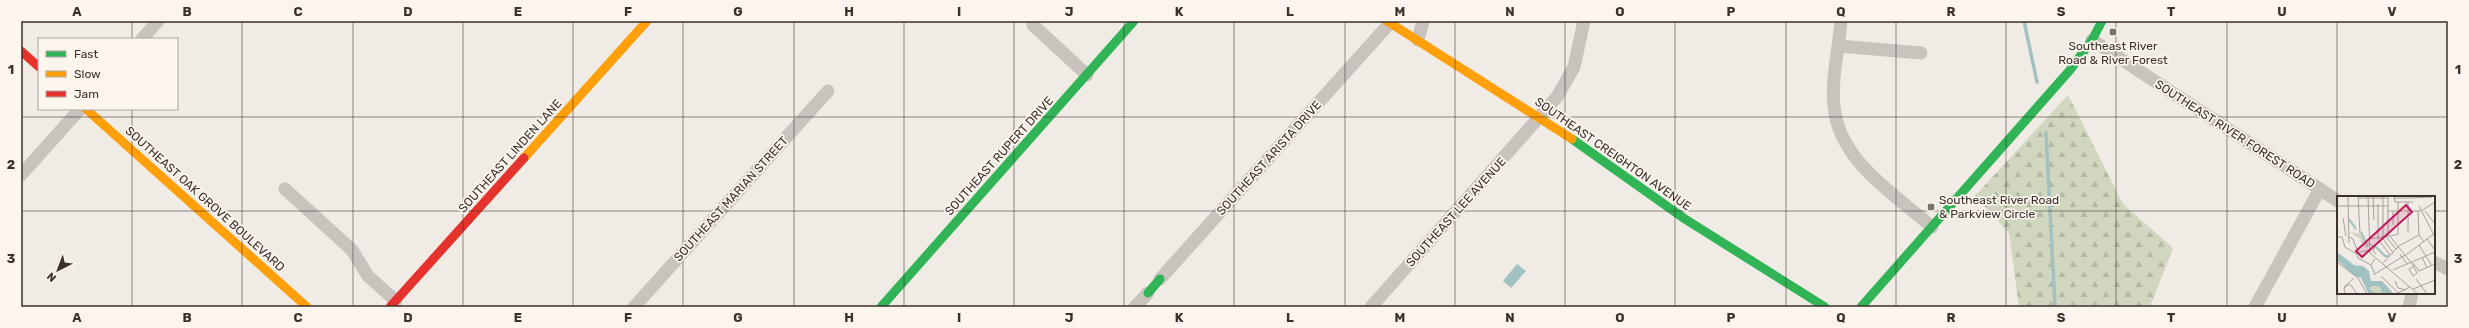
<svg xmlns="http://www.w3.org/2000/svg" width="2469" height="328" font-family="Rubik,sans-serif">
<style>
.forest{fill:url(#forest-firs)}
.water{fill:#a1c2c1}
.lines{fill:none;stroke-linecap:round;stroke-linejoin:round}
.stream{stroke:#a1c2c1;stroke-width:3.5}
.street{stroke:#c9c3be;stroke-width:13}
.fast{stroke:#30b455;stroke-width:9}
.slow{stroke:#ff9f0a;stroke-width:9}
.jam{stroke:#e5322d;stroke-width:9}
.grid{fill:none;stroke:#3b302b;stroke-width:1;stroke-opacity:0.55}
.poi-dot{fill:#7a716c;stroke:#fbf5ee;stroke-width:1.5}
.labels{text-anchor:middle;stroke-width:3.5;stroke-linejoin:round;paint-order:stroke}
.poi-label{font-size:12px;fill:#3b302b;stroke:#fbf5ee}
.street-label{font-size:12px;fill:#3b302b;stroke:#fbf5ee}
.inset-river{fill:none;stroke:#a1c2c1;stroke-width:2}
.inset-road{fill:none;stroke:#a8a09b;stroke-width:1}
.view{fill:#c2185b;fill-opacity:0.15;stroke:#c2185b;stroke-width:2}
.inset-edge{fill:none;stroke:#3b302b;stroke-width:2}
.neatline{fill:none;stroke:#3b302b;stroke-width:1.5}
.grid-label{font-size:13px;text-anchor:middle;font-weight:bold;fill:#3b302b}
</style>
<defs>
<pattern id="forest-firs" width="22" height="20" patternUnits="userSpaceOnUse"><rect width="22" height="20" fill="#d1d6bf"/><path d="M5 1l3.5 6h-7zM16 11l3.5 6h-7z" fill="#b4b8a4"/></pattern>
</defs>
<rect width="100%" height="100%" fill="#f0ebe5"/>
<path class="forest" d="M2068,95l55,109 50,44 -23,59h-131l-10,-74 -34,-37z"/>
<path class="water" d="M1517,264l9,7 -15,17 -8,-7z"/>
<g class="lines">
<g class="stream">
<path d="M2024,21l13,61"/>
<path d="M2046,133l9,174"/>
</g>
<g class="street">
<path d="M1841,21c-2,27 -10,58 -7,85 5,55 59,87 98,121"/>
<path d="M1033,25l54,50"/>
<path d="M142,39l16,-18"/>
<path d="M1418,40l5,-19"/>
<path d="M2092,40l246,161"/>
<path d="M1839,46l82,7"/>
<path d="M21,175l59,-66"/>
<path d="M285,189l67,61 16,26 28,25"/>
<path d="M2434,262l14,7"/>
<path d="M1160,279l230,-256"/>
<path d="M634,307l194,-216"/>
<path d="M1135,307l13,-14"/>
<path d="M1371,307l186,-210 17,-30 10,-46"/>
<path d="M2255,307l65,-118"/>
<path d="M2409,307l3,-14"/>
</g>
<g class="fast">
<path d="M1572,139l113,80 140,88"/>
<path d="M1148,293l12,-14"/>
<path d="M881,307l253,-286"/>
<path d="M1861,307l209,-237 22,-30 10,-19"/>
</g>
<g class="slow">
<path d="M1387,21l185,118"/>
<path d="M86,109l221,198"/>
<path d="M524,158l123,-137"/>
</g>
<g class="jam">
<path d="M21,51l18,16"/>
<path d="M390,307l134,-149"/>
</g>
</g>
<path class="grid" d="M132,21v18M242,21v286M353,21v286M463,21v286M573,21v286M683,21v286M794,21v286M904,21v286M1014,21v286M1124,21v286M1234,21v286M1345,21v286M1455,21v286M1565,21v286M1675,21v286M1786,21v286M1896,21v286M2006,21v286M2116,21v286M2227,21v286M2337,21v286M132,109v198M21,117h2427M21,211h2317M2434,211h14"/>
<g class="poi-dot">
<rect x="2109" y="28" width="8" height="8" rx="2"/>
<rect x="1927" y="203" width="8" height="8" rx="2"/>
</g>
<g class="labels">
<g class="poi-label">
<text x="2113" y="50">Southeast River<tspan x="2113" dy="14">Road &amp; River Forest</tspan></text>
<text x="1939" y="204" text-anchor="start">Southeast River Road<tspan x="1939" dy="14">&amp; Parkview Circle</tspan></text>
</g>
<g class="street-label">
<text transform="translate(2235 134) rotate(33)" y="4">SOUTHEAST RIVER FOREST ROAD</text>
<text transform="translate(1613 154) rotate(35)" y="4">SOUTHEAST CREIGHTON AVENUE</text>
<text transform="translate(510 156) rotate(-48)" y="4">SOUTHEAST LINDEN LANE</text>
<text transform="translate(999 156) rotate(-48)" y="4">SOUTHEAST RUPERT DRIVE</text>
<text transform="translate(1269 158) rotate(-48)" y="4">SOUTHEAST ARISTA DRIVE</text>
<text transform="translate(205 199) rotate(42)" y="4">SOUTHEAST OAK GROVE BOULEVARD</text>
<text transform="translate(731 199) rotate(-48)" y="4">SOUTHEAST MARIAN STREET</text>
<text transform="translate(1456 212) rotate(-48)" y="4">SOUTHEAST LEE AVENUE</text>
</g>
</g>
<g transform="translate(2337 196)">
<rect width="98" height="98" fill="#f0ebe5"/>
<path d="M32,90l11,1 2,7 -9,-1z" fill="#d1d6bf"/>
<path d="M13,36l12,2 6,14 -5,-1 -3,-8z" fill="#d1d6bf"/>
<path d="M0,56l17,13 9,1 6,5 2,10h11l12,13h-12l-2,-7 -6,-1 -5,2 6,6 -7,-1 -7,-15 -6,-2 -18,-16z" fill="#a1c2c1"/>
<path class="inset-river" d="M12,23l7,10M24,36l7,15M38,50l10,10h4"/>
<path class="inset-road" d="M11,0l1,47M21,0l2,37M31,0l2,57 48,41M46,0v41M51,0v38l25,31 4,8 -4,3 -4,-7 4,-2M57,0l1,6h18M36,1l1,23M21,2h30M57,2h17M74,2l21,-1M41,8v35l12,16M0,10h51M82,10l16,31M51,15h33M81,15l1,24 5,7M84,15l14,-9M88,15l10,13M6,22l3,18M56,29v-14M71,37v-31M54,40l7,-2v-32M0,41h5l3,10 10,6 14,-3M11,41l4,1 6,13M45,41l11,16M49,41l10,12M31,43l22,-3M90,43l8,11M31,47l7,4 -2,4 3,3M82,49l13,21M19,57l2,5 13,7M63,58l7,10M69,59l29,-22M85,61l5,11M38,63l-4,6 4,10M0,66l21,16 9,16M46,67l16,-17 20,-11M76,67l6,8 16,-7M56,74l42,-18M38,78l30,-19M44,80l17,17 12,-6M79,83l11,15M58,85l3,7 8,2M7,91l10,-9M76,93l22,-9M8,98l-1,-6 6,-4 7,10"/>
<path class="view" d="M69,9l6,7 -50,45 -6,-6z"/>
<rect width="98" height="98" class="inset-edge"/>
</g>
<rect width="2469" height="328" fill="none" stroke="#fbf5ee" stroke-width="44"/>
<rect x="38" y="38" width="140" height="72" fill="#fbf5ee" stroke="#aea6a0"/>
<rect x="46" y="51" width="20" height="6" fill="#30b455" stroke="#aea6a0"/>
<text x="74" y="58" font-size="12" fill="#3b302b">Fast</text>
<rect x="46" y="71" width="20" height="6" fill="#ff9f0a" stroke="#aea6a0"/>
<text x="74" y="78" font-size="12" fill="#3b302b">Slow</text>
<rect x="46" y="91" width="20" height="6" fill="#e5322d" stroke="#aea6a0"/>
<text x="74" y="98" font-size="12" fill="#3b302b">Jam</text>
<g transform="translate(58 270) rotate(222)" stroke="#fbf5ee" stroke-width="3" paint-order="stroke">
<path d="M0-3L7 15L0 10L-7 15Z" fill="#3b302b"/>
<text y="-6" font-size="11" font-weight="bold" text-anchor="middle" fill="#3b302b">N</text>
</g>
<rect x="22" y="22" width="2425" height="284" class="neatline"/>
<g class="grid-label">
<text x="77" y="16">A</text>
<text x="187" y="16">B</text>
<text x="298" y="16">C</text>
<text x="408" y="16">D</text>
<text x="518" y="16">E</text>
<text x="628" y="16">F</text>
<text x="738" y="16">G</text>
<text x="849" y="16">H</text>
<text x="959" y="16">I</text>
<text x="1069" y="16">J</text>
<text x="1179" y="16">K</text>
<text x="1290" y="16">L</text>
<text x="1400" y="16">M</text>
<text x="1510" y="16">N</text>
<text x="1620" y="16">O</text>
<text x="1731" y="16">P</text>
<text x="1841" y="16">Q</text>
<text x="1951" y="16">R</text>
<text x="2061" y="16">S</text>
<text x="2171" y="16">T</text>
<text x="2282" y="16">U</text>
<text x="2392" y="16">V</text>
<text x="11" y="74">1</text>
<text x="2458" y="74">1</text>
<text x="11" y="169">2</text>
<text x="2458" y="169">2</text>
<text x="11" y="263">3</text>
<text x="2458" y="263">3</text>
<text x="77" y="322">A</text>
<text x="187" y="322">B</text>
<text x="298" y="322">C</text>
<text x="408" y="322">D</text>
<text x="518" y="322">E</text>
<text x="628" y="322">F</text>
<text x="738" y="322">G</text>
<text x="849" y="322">H</text>
<text x="959" y="322">I</text>
<text x="1069" y="322">J</text>
<text x="1179" y="322">K</text>
<text x="1290" y="322">L</text>
<text x="1400" y="322">M</text>
<text x="1510" y="322">N</text>
<text x="1620" y="322">O</text>
<text x="1731" y="322">P</text>
<text x="1841" y="322">Q</text>
<text x="1951" y="322">R</text>
<text x="2061" y="322">S</text>
<text x="2171" y="322">T</text>
<text x="2282" y="322">U</text>
<text x="2392" y="322">V</text>
</g>
</svg>
